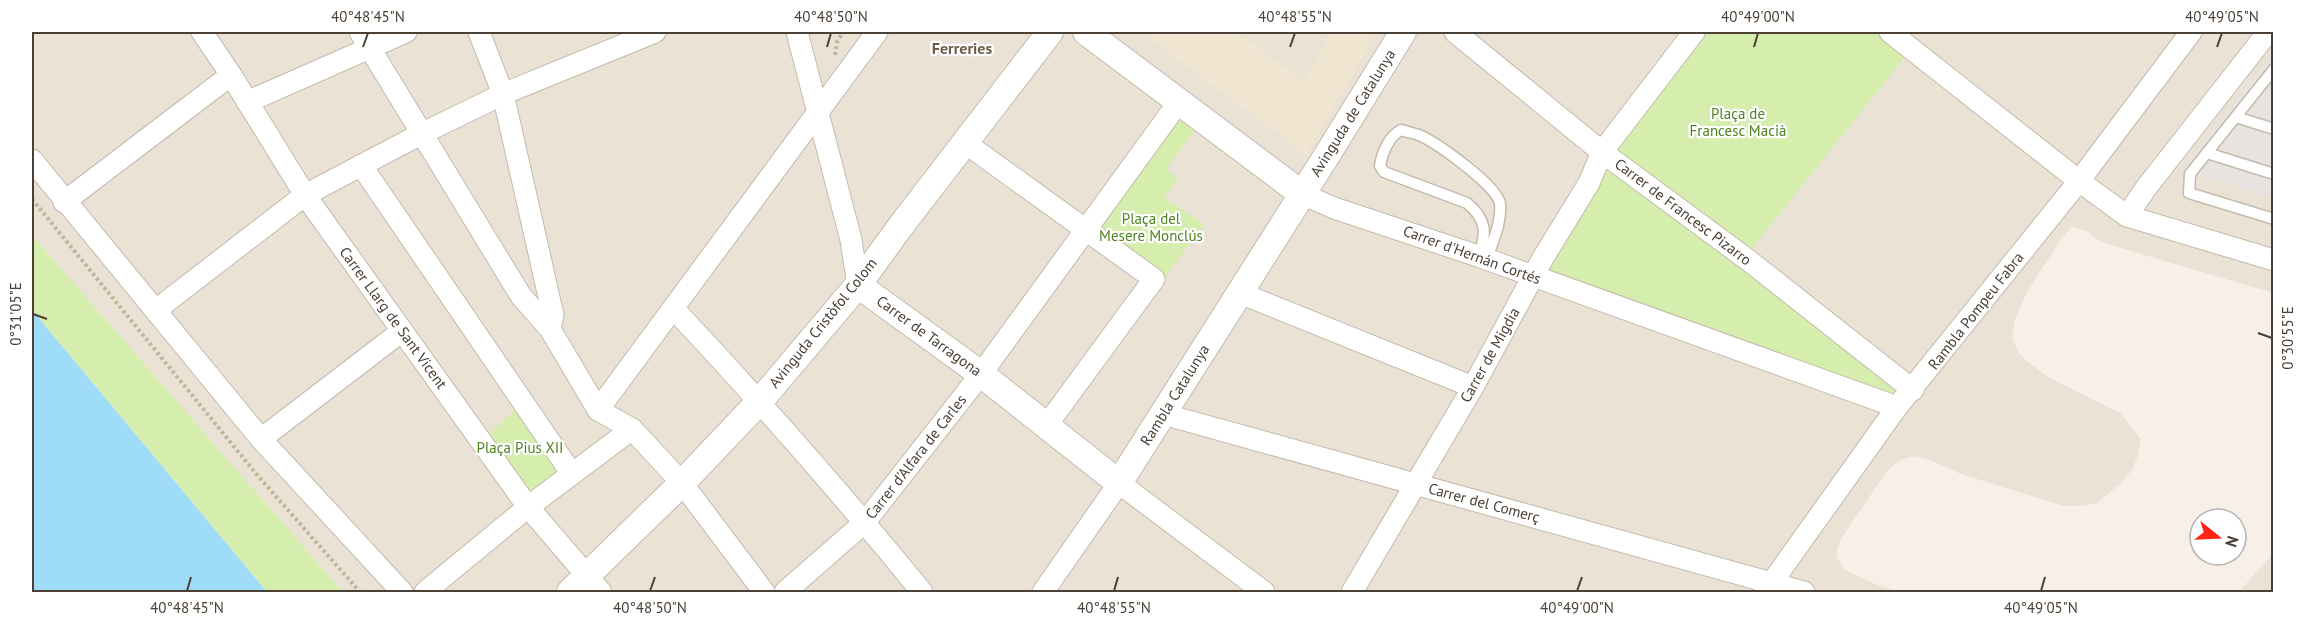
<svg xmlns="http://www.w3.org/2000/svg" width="2305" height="624" font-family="'PT Sans',sans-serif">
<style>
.residential{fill:#eae2d5}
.education{fill:#f0e5d0}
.green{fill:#d6eead}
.parking{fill:#e7e3e0}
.water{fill:#9edcf8}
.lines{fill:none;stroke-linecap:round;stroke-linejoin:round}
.service-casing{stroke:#c5baac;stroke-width:13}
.minor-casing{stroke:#c5baac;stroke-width:23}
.tertiary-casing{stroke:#c5baac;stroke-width:28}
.path{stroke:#c6b299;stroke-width:4;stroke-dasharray:3 3;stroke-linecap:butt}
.service{stroke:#fff;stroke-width:10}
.minor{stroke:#fff;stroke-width:21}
.tertiary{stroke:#fff;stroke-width:26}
.ticks{fill:none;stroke:#4a4036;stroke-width:2}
.labels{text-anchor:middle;stroke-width:4.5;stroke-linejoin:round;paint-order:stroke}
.street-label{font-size:15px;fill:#4a4036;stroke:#fff}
.park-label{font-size:15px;fill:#4f8321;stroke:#fff}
.neighbourhood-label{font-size:16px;font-weight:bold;fill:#6e5d4b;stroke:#fff}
.neatline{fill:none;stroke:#4a4036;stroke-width:2}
.ticks-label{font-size:15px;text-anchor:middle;fill:#4a4036}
</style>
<rect width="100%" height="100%" fill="#f6f0e8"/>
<g class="residential">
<path d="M32,32h2241v261l-172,-51 -13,-10 -16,-5 -11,12 -35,55 -12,29 -2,16 9,17 25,20 74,37 21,26 -3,16 -6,15 -10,12 -25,21 -17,3h-16l-103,-32 -31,-14 -15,-4 -15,4 -13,11 -47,69 -4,16 9,14 32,15 25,7h-1559l-311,-357z"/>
<path d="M2273,553v39h-34z"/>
</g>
<path class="education" d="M1141,32h96l66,49 29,-49h45l-71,123z"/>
<g class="green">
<path d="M1694,32h196l22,16 -163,204 164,138 -16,17 -364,-130z"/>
<path d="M1184,121l14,6 -32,42 12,10 -14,19 40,26 -40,55 -68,-53 81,-104z"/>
<path d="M32,235l311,357h-76l-235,-282z"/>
<path d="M523,402l49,72 -44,33 -47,-65z"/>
</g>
<path class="parking" d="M2273,52v145l-92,-27z"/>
<path class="water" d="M32,310l235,282h-235z"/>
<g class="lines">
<g class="service-casing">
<g id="service">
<path d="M2274,69l-84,105 -1,19 85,26"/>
<path d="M2236,117l38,12"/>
<path d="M2207,153l67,21"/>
<path d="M1478,256c10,-23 8,-37 -11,-53l-83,-31 -4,-6c2,-13 9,-30 21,-36 6,2 12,3 18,5 18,8 79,51 81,69 2,18 -8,39 -13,55"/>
</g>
</g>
<g class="minor-casing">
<g id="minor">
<path d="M202,32l29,43 74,120 223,312 73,85"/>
<path d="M360,32l161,264 29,33 48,81"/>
<path d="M479,32l24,62 50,221 -3,14"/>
<path d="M797,32l54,208 7,45"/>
<path d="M1455,32l147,120 146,108 165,130"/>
<path d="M1890,32l189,149 48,35 147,44"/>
<path d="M247,102l159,-70"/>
<path d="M964,142l190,137 -108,147"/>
<path d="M32,160l229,279 141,153"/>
<path d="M361,165l211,309"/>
<path d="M1302,194l32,14 144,48 419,151"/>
<path d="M64,202l167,-127"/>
<path d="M2127,216l19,-28 122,-156"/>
<path d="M1240,293l233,94"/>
<path d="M674,309c86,92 169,186 248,283"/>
<path d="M156,310l149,-115 116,-61 82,-40 152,-62"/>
<path d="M598,410l279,-378"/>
<path d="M598,410l34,19 50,54 82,109"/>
<path d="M1163,414l641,178"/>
<path d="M261,439l141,-108"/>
<path d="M425,592l103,-85 104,-78"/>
<path d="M785,592l80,-70 116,-148 197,-271"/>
<path d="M1043,592l76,-109 145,109"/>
<path d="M1352,592l121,-205 70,-129 46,-75 13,-31 92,-120"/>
<path d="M1765,592l132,-185 182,-226 112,-149"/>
</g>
</g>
<g class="tertiary-casing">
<g id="tertiary">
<path d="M1086,32l216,162"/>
<path d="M858,285l123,89 138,109 205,-323 79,-128"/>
<path d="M570,592l112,-109 78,-82 98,-116 42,-58 150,-195"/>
</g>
</g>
<g class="path">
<path d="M835,55l2,-13 6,-10"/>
<path d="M32,199l226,277 102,116"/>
</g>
<use href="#service" class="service"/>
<use href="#minor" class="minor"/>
<use href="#tertiary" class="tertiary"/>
</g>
<path class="ticks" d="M363,47l5,-14M827,47l4,-14M1290,47l5,-14M1754,47l4,-14M2217,47l5,-14M33,314l14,5M2258,333l14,5M187,591l4,-14M650,591l5,-14M1114,591l4,-14M1577,591l5,-14M2041,591l4,-14"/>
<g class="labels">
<g class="street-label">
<text transform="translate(1353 113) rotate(-58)" y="5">Avinguda de Catalunya</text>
<text transform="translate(1683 212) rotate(37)" y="5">Carrer de Francesc Pizarro</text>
<text transform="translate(1472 255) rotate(20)" y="5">Carrer d'Hernán Cortés</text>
<text transform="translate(1976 311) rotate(-52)" y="5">Rambla Pompeu Fabra</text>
<text transform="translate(393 318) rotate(54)" y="5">Carrer Llarg de Sant Vicent</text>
<text transform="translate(823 323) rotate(-51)" y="5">Avinguda Cristòfol Colom</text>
<text transform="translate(929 336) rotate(36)" y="5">Carrer de Tarragona</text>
<text transform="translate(1490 355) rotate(-61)" y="5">Carrer de Migdia</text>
<text transform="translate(1175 395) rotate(-58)" y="5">Rambla Catalunya</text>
<text transform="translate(916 457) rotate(-52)" y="5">Carrer d'Alfara de Carles</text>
<text transform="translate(1484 503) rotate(15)" y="5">Carrer del Comerç</text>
</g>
<g class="park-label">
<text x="1738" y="119">Plaça de<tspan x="1738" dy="17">Francesc Macià</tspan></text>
<text x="1151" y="224">Plaça del<tspan x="1151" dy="17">Mesere Monclús</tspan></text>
<text x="520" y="453">Plaça Pius XII</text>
</g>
<g class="neighbourhood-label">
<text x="962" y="54">Ferreries</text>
</g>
</g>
<rect width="2305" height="624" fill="none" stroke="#ffffff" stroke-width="66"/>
<g transform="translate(2218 537) rotate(108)"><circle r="28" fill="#ffffff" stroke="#b7b3af" stroke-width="1.5"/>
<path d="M0-4.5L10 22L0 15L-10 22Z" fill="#ff2416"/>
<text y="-9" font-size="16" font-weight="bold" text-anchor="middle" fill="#4a4036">N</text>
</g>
<rect x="33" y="33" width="2239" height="558" class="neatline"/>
<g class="ticks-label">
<text x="368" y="22">40°48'45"N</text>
<text x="831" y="22">40°48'50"N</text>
<text x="1295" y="22">40°48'55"N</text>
<text x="1758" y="22">40°49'00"N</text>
<text x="2222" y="22">40°49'05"N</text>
<text transform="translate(16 314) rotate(-90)" y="5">0°31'05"E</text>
<text transform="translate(2288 338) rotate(-90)" y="5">0°30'55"E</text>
<text x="187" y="613">40°48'45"N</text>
<text x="650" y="613">40°48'50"N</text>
<text x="1114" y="613">40°48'55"N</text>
<text x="1577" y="613">40°49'00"N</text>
<text x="2041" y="613">40°49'05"N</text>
</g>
</svg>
